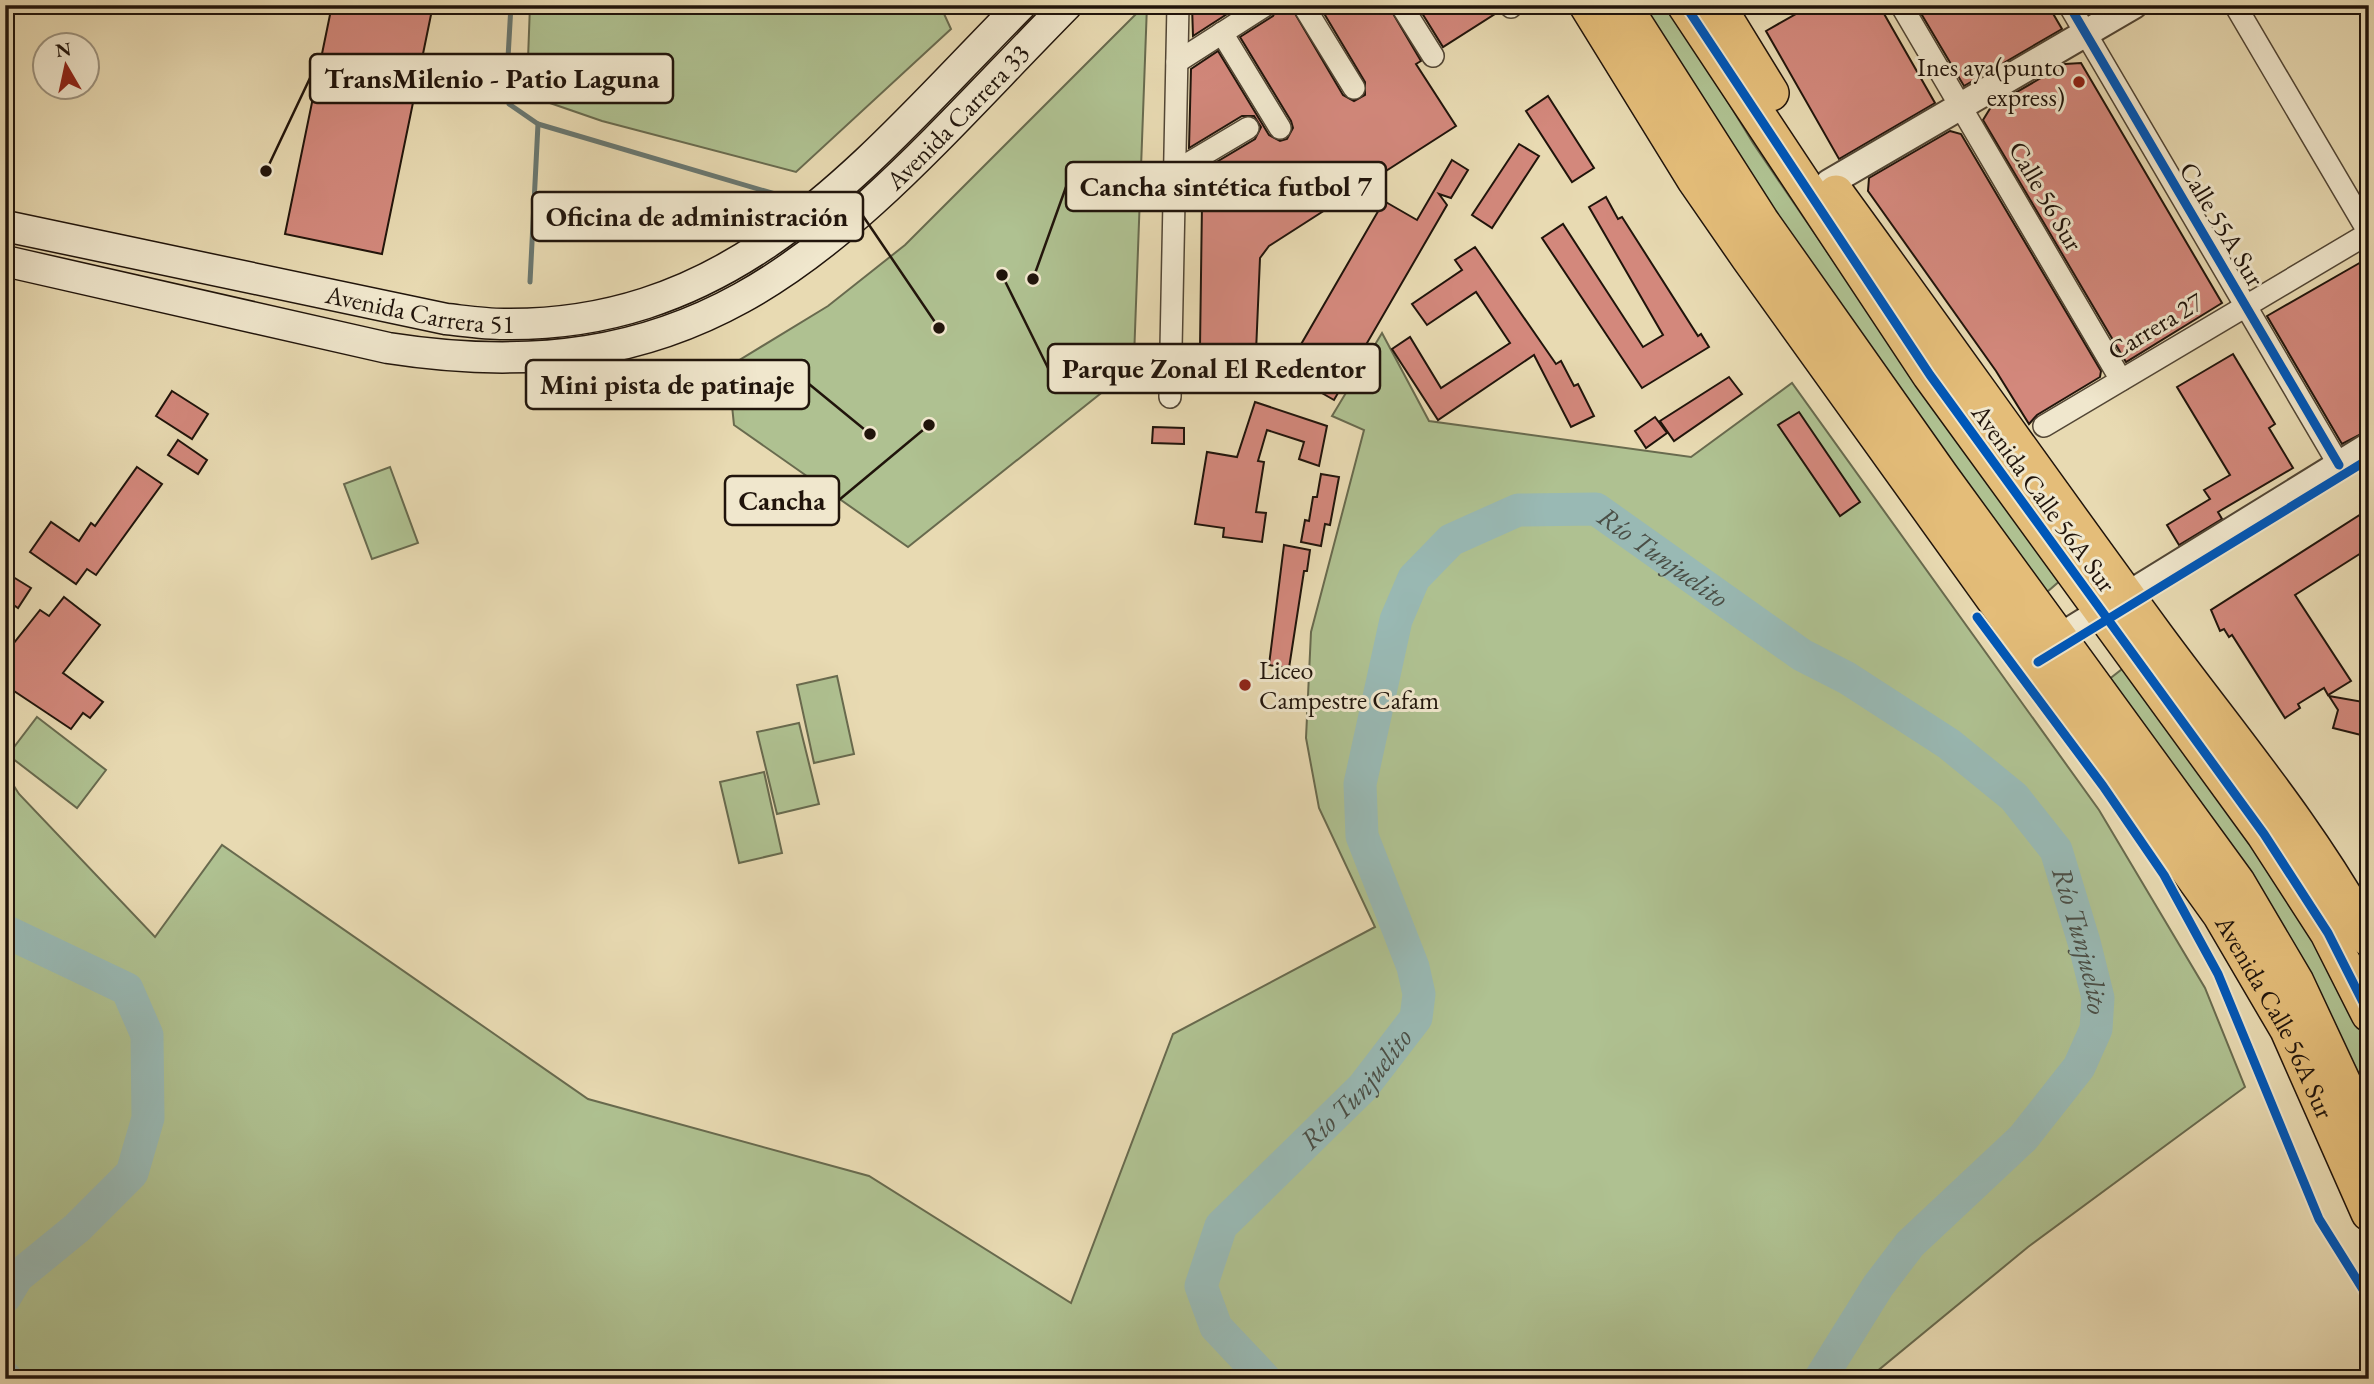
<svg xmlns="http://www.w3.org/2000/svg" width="2374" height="1384" font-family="'EB Garamond',serif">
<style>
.green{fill:#afc191;stroke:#686a4e;stroke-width:2}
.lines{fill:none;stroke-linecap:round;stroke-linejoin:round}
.stream{stroke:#697770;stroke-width:5}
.river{stroke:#99b9b4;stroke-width:33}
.building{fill:#d3887c;stroke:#20140b;stroke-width:2}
.minor-casing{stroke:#524635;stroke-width:24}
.tertiary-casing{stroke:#524635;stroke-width:30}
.secondary-casing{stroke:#20140b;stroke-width:33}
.trunk-casing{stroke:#20140b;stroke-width:38}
.minor{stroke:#f0e7cd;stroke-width:21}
.tertiary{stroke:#f0e7cd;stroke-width:26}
.secondary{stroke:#f0e7cd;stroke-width:30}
.trunk{stroke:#e4bd79;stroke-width:35}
.cycleway-casing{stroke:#f0e7cd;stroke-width:13}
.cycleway{stroke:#0057b8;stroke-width:9}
.poi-dot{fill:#8f2418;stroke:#f0e7cd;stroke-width:2.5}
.labels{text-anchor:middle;stroke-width:6;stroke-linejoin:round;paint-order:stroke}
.poi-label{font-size:26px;fill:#20140b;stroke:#f0e7cd;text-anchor:end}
.street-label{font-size:26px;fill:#20140b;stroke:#f0e7cd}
.water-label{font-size:28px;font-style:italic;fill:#4a4e46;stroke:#f0e7cd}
.leader{fill:none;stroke:#20140b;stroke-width:2.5}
.callout-dot{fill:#20140b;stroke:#f0e7cd;stroke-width:2.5}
.callout{fill:#f0e7cd;stroke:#20140b;stroke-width:2.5}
.callout-label{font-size:28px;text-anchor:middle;font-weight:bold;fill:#20140b}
</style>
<rect width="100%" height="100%" fill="#e8dab2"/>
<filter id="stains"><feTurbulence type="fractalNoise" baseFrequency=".00286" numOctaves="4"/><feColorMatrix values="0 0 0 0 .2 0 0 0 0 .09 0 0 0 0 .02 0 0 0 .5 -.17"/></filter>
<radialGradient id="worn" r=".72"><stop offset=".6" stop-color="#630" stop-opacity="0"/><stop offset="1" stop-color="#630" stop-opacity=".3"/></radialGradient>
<g class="green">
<path d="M530,5h410l11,24 -155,143 -194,-51 -52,-18 -23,-17z"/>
<path d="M1145,5h2l-13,353 -29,-11v43l-197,157 -174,-122 -6,-58 100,-61 77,-61z"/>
<path d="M1637,5h32l84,138 75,110 234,326 -15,13 -141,-184z"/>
<path d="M1382,333l47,88 262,36 101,-74 307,427 106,178 40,99 -217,160 -153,126 -3,6h-1867v-607l14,22 136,143 67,-92 366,254 281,77 202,127 102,-269 202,-107 -56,-119 -13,-70 5,-106 53,-202 -32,-14z"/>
<path d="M390,467l28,76 -46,16 -28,-75z"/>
<path d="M2126,666l82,111 127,192 34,69v74l-266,-428z"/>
<path d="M837,676l17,78 -40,9 -17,-78z"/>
<path d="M37,717l69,53 -29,38 -69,-53z"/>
<path d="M799,723l20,81 -42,10 -20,-82z"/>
<path d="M764,772l18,81 -43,10 -19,-81z"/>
</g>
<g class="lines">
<g class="stream">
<path d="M511,5l-5,88 3,11 29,20 237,70"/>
<path d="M530,282l8,-158"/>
</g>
<g class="river">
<path d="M5,931l122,58 20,46 1,83 -16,55 -55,55 -60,49 -12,20"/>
<path d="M5,1377l1,2"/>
<path id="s1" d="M1265,1379l-49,-52 -15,-41 20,-60 142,-139 53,-69 3,-24 -6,-27 -51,-131 -2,-52 36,-164 18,-42 37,-38 67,-30 78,-1 206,146 45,23 102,66 65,53 42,53 28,92 14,56 -2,31 -17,38 -56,71 -113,106 -32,42 -58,93"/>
</g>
</g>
<g class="building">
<path d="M332,5h101l-51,249 -97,-20z"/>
<path d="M1192,5h49l-48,31z"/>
<path d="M1279,5h11l53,90 11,6 11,-6v-13l-46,-77h69l33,56 -5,3 40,62 -187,120 -9,12 -4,94 -56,-5 2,-143 -9,5 -6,-12 1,-18 67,-40 6,-12 -7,-11h-12l-53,32 2,-79 27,-18 51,84 11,6 7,-2 6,-11 -2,-7 -51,-84 33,-21z"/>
<path d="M1417,5h79l2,7 -55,35z"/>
<path d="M1798,5h81l56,98 -96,56 -73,-128 35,-20z"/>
<path d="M1916,5h132l14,24 -98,57z"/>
<path d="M2081,63l141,240 -96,59 -143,-242 8,-13 74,-43z"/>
<path d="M1548,96l46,72 -22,14 -46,-71z"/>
<path d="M1950,131l11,3 140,237 -1,6 -63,38 -8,9 -33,-53 -128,-180 1,-13z"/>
<path d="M1519,144l20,12 -47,72 -20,-13z"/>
<path d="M1452,160l16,10 -17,28 -12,-4 8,11 -113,195 -49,-28 99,-171 33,19z"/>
<path d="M1606,197l12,22 4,-2 76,119 3,-2 8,13 -67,41 -100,-150 21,-14 80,123 20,-12 -74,-128z"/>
<path d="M1475,247l81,117 5,-3 13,25 4,-2 16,32 -23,11 -37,-72 -96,65 -46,-71 18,-12 31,51 69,-45 -34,-51 -49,33 -15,-21 50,-34 -7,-10z"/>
<path d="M2363,261l6,10v159l-27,14 -75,-128z"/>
<path d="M2233,354l42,70 -6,4 24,40 -75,44 4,7 -43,26 -12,-20 43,-26 -6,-9 26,-15 -53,-88z"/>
<path d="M1729,377l13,17 -68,47 -14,-20z"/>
<path d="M172,391l36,23 -16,25 -36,-23z"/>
<path d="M1255,402l72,24 -8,40 -20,-7 5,-17 -37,-12 -9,31 6,1 -8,50 10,1 -4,29 -39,-5 1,-9 -29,-4 12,-72 30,5z"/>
<path d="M1799,412l61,90 -20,14 -62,-91z"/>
<path d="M1655,417l12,16 -21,15 -11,-17z"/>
<path d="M1153,427l31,1v16l-32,-1z"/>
<path d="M178,440l29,20 -9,14 -30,-19z"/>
<path d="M137,467l25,17 -66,91 -9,-6 -11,15 -46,-32 21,-30 28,19 12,-18 4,3z"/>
<path d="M1321,474l18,3 -9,48 -5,-1 -4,22 -20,-4 4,-22 4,1 4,-24h4z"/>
<path d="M2369,509v39l-74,47 56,86 -23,14 -4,-7 -26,16 2,4 -15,10 -53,-83 -3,2 -5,-8 -4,2 -9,-21z"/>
<path d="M1284,545l26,5 -3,21h-3l-15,97 -20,-3z"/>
<path d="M5,572l26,16 -13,20 -13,-9z"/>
<path d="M64,597l36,28 -37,48 40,29 -13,16 -7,-5 -12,16 -66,-44v-47l8,6 27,-34 9,6z"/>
<path d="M2329,696l40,7 -4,33 -32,-8 5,-18z"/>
</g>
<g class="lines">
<g class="minor-casing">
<g id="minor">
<path d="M1303,5l51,83"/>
<path d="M1401,5l32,51"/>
<path d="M1509,5l2,2"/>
<path d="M1901,5l220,375"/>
<path d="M2069,5l270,460"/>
<path d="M2235,5l134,228"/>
<path d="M1222,33l58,95"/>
<path d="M1177,62l89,-57"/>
<path d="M1174,172l74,-44"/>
<path d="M1170,397l8,-392"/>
<path d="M2044,426l325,-193"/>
</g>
</g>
<g class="tertiary-casing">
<g id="tertiary">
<path d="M1829,183l305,-178"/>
<path d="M2058,638l311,-192"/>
</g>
</g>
<g class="secondary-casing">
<g id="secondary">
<path id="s2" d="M5,226l441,93c19,2 39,5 58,5 238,3 365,-166 517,-319"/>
<path id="s3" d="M5,261l383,87c340,53 464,-125 679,-343"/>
</g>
</g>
<g class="trunk-casing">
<g id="trunk">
<path id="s4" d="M1587,5l108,175 54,78 471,656 68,116 81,183"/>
<path d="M1623,5l138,216 180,255 296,406 59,100 73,156"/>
<path d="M1685,5l245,370 334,459 64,99 41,81"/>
<path d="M1717,5l54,88"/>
<path d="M1836,193c107,147 212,296 320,443 73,99 154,194 213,303"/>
</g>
</g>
<use href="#minor" class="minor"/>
<use href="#tertiary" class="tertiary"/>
<use href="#secondary" class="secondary"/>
<use href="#trunk" class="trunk"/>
<g class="cycleway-casing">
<g id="cycleway">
<path d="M1685,5l245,370 334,459 64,99 41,81"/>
<path d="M2069,5l270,460"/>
<path d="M1977,617l126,169 61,89 54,99 101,245 50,80"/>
<path d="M2038,662l331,-203"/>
</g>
</g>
<use href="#cycleway" class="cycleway"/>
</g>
<g class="poi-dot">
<circle cx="2079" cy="82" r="7"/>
<circle cx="1245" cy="685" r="7"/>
</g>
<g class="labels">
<g class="poi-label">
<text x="2065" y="76">Ines aya(punto<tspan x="2065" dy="30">express)</tspan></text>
<text x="1259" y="679" text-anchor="start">Liceo<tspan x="1259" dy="30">Campestre Cafam</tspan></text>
</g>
<g class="street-label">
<text dy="9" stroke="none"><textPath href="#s3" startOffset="1040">Avenida Carrera 33</textPath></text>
<text transform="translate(2046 196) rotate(60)" y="9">Calle 56 Sur</text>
<text transform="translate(2222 224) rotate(59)" y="9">Calle 55A Sur</text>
<text dy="9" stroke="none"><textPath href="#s2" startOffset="424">Avenida Carrera 51</textPath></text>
<text transform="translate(2155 326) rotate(-31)" y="9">Carrera 27</text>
<text transform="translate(2044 498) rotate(54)" y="9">Avenida Calle 56A Sur</text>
<text dy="9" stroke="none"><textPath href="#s4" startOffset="1225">Avenida Calle 56A Sur</textPath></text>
</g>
<g class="water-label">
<text dy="10" stroke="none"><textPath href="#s1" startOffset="1209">Río Tunjuelito</textPath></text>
<text dy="10" stroke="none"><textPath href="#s1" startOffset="1797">Río Tunjuelito</textPath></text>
<text dy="10" stroke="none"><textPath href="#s1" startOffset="371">Río Tunjuelito</textPath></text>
</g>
</g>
<path class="leader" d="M266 171L310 78M1033 279L1066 187M939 328L863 216M1002 275L1048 368M870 434L809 384M929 425L839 500"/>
<g class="callout-dot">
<circle cx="266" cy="171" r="7"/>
<circle cx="1033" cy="279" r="7"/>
<circle cx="939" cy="328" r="7"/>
<circle cx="1002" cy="275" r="7"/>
<circle cx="870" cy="434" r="7"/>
<circle cx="929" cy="425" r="7"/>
</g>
<g class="callout">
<rect x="310" y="54" width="363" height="49" rx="7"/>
<rect x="1066" y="162" width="320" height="49" rx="7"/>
<rect x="532" y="192" width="331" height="49" rx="7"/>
<rect x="1048" y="344" width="332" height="49" rx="7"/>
<rect x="526" y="360" width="283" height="49" rx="7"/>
<rect x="725" y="476" width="114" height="49" rx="7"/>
</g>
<g class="callout-label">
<text x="492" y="88">TransMilenio - Patio Laguna</text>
<text x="1226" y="196">Cancha sintética futbol 7</text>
<text x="697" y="226">Oficina de administración</text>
<text x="1214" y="378">Parque Zonal El Redentor</text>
<text x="667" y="394">Mini pista de patinaje</text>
<text x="782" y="510">Cancha</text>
</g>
<rect width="2374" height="1384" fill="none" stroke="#e8dab2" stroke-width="28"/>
<rect x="7" y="7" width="2360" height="1370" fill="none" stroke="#20140b" stroke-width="3.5"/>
<rect x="14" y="14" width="2346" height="1356" fill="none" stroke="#20140b" stroke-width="2"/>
<g transform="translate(66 66) rotate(351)"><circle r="33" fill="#f0e7cd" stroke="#9d937f" stroke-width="2"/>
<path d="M0-5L12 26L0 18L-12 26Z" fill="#8f2418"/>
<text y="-10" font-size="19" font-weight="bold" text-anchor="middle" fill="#20140b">N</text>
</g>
<rect width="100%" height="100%" filter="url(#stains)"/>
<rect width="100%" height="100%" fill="url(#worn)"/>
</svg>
